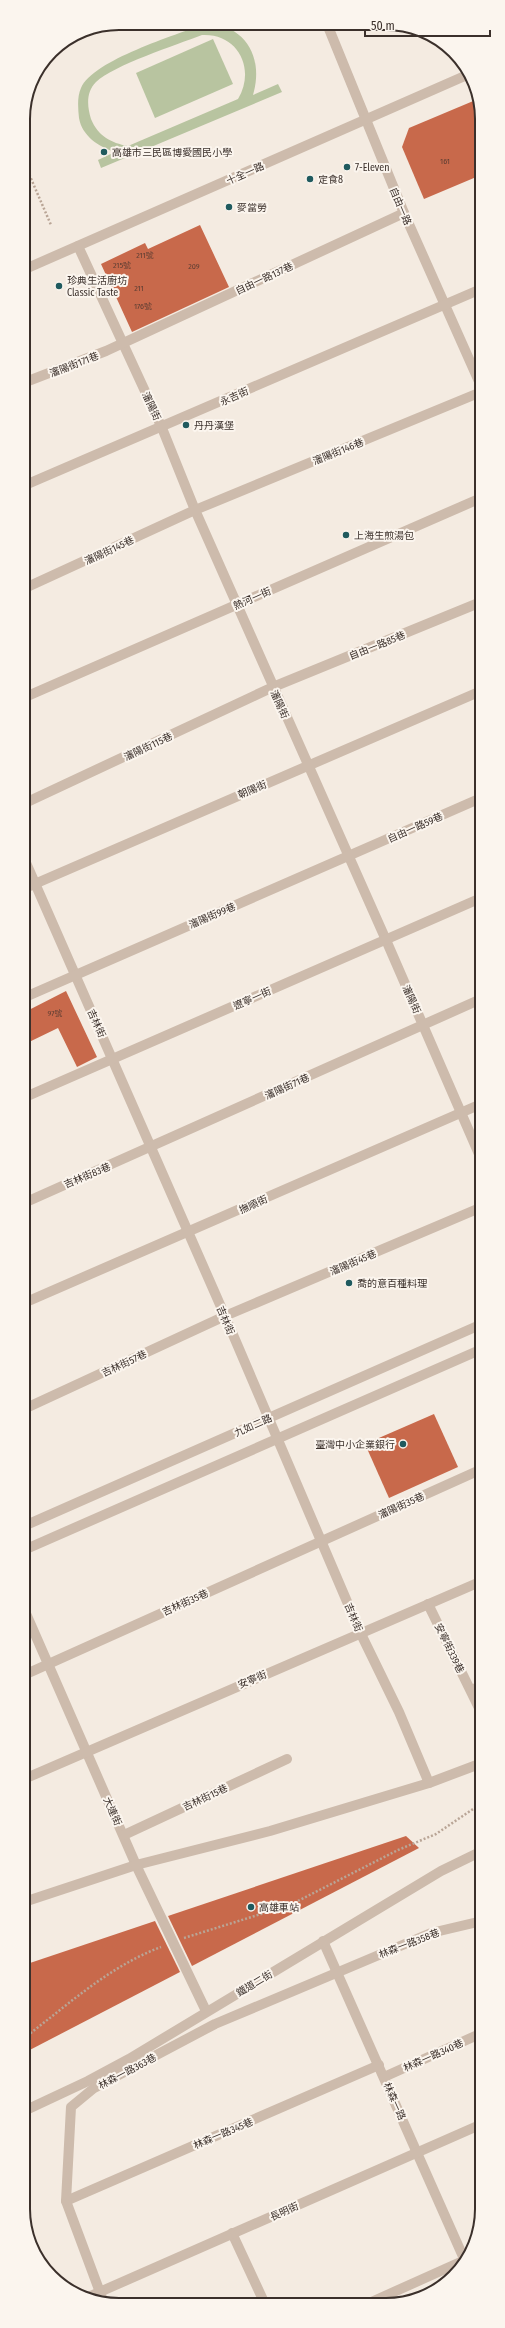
<svg xmlns="http://www.w3.org/2000/svg" width="505" height="2328" font-family="'Fira Sans Condensed','Noto Sans TC',sans-serif">
<style>
.green{fill:#b8c4a0;fill-rule:evenodd}
.building{fill:#c8694b}
.lines{fill:none;stroke-linecap:round;stroke-linejoin:round}
.path{stroke:#b9a596;stroke-width:2.5;stroke-dasharray:2 2;stroke-linecap:butt}
.minor{stroke:#cdbbac;stroke-width:10}
.poi-dot{fill:#1f5a5e;stroke:#fbf5ee;stroke-width:1.5}
.labels{text-anchor:middle;stroke-width:4;stroke-linejoin:round;paint-order:stroke}
.number-label{font-size:8px;fill:#5e3e33}
.poi-label{font-size:10px;fill:#3b302b;stroke:#fbf5ee;text-anchor:start}
.street-label{font-size:10px;fill:#3b302b;stroke:#fbf5ee}
.rim{fill:none;stroke:#3b302b;stroke-width:2}
</style>
<rect width="100%" height="100%" fill="#f4ebe1"/>
<g class="green">
<path d="M205,24c41,0 59,34 48,71l25,-11 4,8 -181,76 -3,-8 17,-8c-16,-5 -33,-16 -36,-34 -1,-10 -2,-21 2,-30 12,-28 95,-53 124,-64zM202,35c36,-2 54,34 36,64l-110,47c-17,-3 -30,-10 -37,-27 -4,-13 -5,-27 5,-37 18,-17 80,-37 106,-47z"/>
<path d="M213,39l20,45 -78,34 -19,-45z"/>
</g>
<g class="building">
<path d="M478,99l3,8v68l-57,24 -22,-52 7,-19z"/>
<path d="M200,225l29,62 -97,45 -31,-68 44,-21 3,6z"/>
<path d="M66,991l31,66 -20,10 -19,-39 -31,15 -4,-8v-22z"/>
<path d="M434,1414l24,53 -69,31 -24,-54z"/>
<path d="M406,1836l13,12 -227,118 -24,-50z"/>
<path d="M155,1921l25,51 -156,81v-88z"/>
</g>
<g class="lines">
<g class="path">
<path d="M23,160l28,65"/>
<path d="M184,1938l106,-33 108,-55 38,-16 46,-31"/>
<path d="M24,2038c44,-33 84,-71 137,-91"/>
</g>
<g class="minor">
<path d="M327,24l77,189 77,173"/>
<path d="M78,246l84,182 33,82 191,430 96,221"/>
<path d="M23,270l444,-195"/>
<path d="M23,383l83,-32 298,-138"/>
<path d="M23,486l458,-197"/>
<path d="M23,589l172,-79 286,-118"/>
<path d="M23,698l458,-200"/>
<path d="M23,804l250,-117 208,-85"/>
<path d="M23,856l202,460 135,316 39,80 30,71"/>
<path d="M23,889l458,-198"/>
<path d="M23,998l458,-200"/>
<path d="M23,1098l458,-200"/>
<path d="M24,1203l457,-204"/>
<path d="M24,1303l457,-199"/>
<path d="M24,1409l201,-93 257,-109"/>
<path d="M24,1526l458,-202"/>
<path d="M24,1550l458,-201"/>
<path d="M428,1604l54,110"/>
<path d="M24,1609l112,256 70,146"/>
<path d="M24,1675l458,-206"/>
<path d="M471,1690l11,-4"/>
<path d="M24,1779l458,-198"/>
<path d="M124,1835l163,-76"/>
<path d="M24,1902l112,-37 134,-34 159,-48 53,-20"/>
<path d="M323,1941l142,320"/>
<path d="M384,2077l98,-44"/>
<path d="M24,2111l64,-30 41,-22 312,-188 41,-20"/>
<path d="M66,2201l313,-136"/>
<path d="M232,2233l33,71"/>
<path d="M86,2298l396,-174"/>
<path d="M104,2303l-38,-102 5,-94 23,-19 121,-64 216,-91 51,-12"/>
<path d="M367,2304l98,-44"/>
</g>
</g>
<g class="poi-dot">
<circle cx="104" cy="152" r="4"/>
<circle cx="347" cy="167" r="4"/>
<circle cx="310" cy="179" r="4"/>
<circle cx="229" cy="207" r="4"/>
<circle cx="59" cy="286" r="4"/>
<circle cx="186" cy="425" r="4"/>
<circle cx="346" cy="535" r="4"/>
<circle cx="349" cy="1283" r="4"/>
<circle cx="403" cy="1444" r="4"/>
<circle cx="251" cy="1907" r="4"/>
</g>
<g class="labels">
<g class="number-label">
<text x="445" y="164">161</text>
<text x="145" y="258">211號</text>
<text x="122" y="268">215號</text>
<text x="194" y="269">209</text>
<text x="139" y="291">211</text>
<text x="143" y="309">176號</text>
<text x="55" y="1016">97號</text>
</g>
<g class="poi-label">
<text x="112" y="156">高雄市三民區博愛國民小學</text>
<text x="355" y="171">7-Eleven</text>
<text x="318" y="183">定食8</text>
<text x="237" y="211">麥當勞</text>
<text x="67" y="284">珍典生活廚坊<tspan x="67" dy="12">Classic Taste</tspan></text>
<text x="194" y="429">丹丹漢堡</text>
<text x="354" y="539">上海生煎湯包</text>
<text x="357" y="1287">喬的意百種料理</text>
<text x="395" y="1448" text-anchor="end">臺灣中小企業銀行</text>
<text x="259" y="1911">高雄車站</text>
</g>
<g class="street-label">
<text transform="translate(245 173) rotate(-24)" y="4">十全一路</text>
<text transform="translate(401 206) rotate(67)" y="4">自由一路</text>
<text transform="translate(264 278) rotate(-25)" y="4">自由一路137巷</text>
<text transform="translate(74 364) rotate(-21)" y="4">瀋陽街171巷</text>
<text transform="translate(234 396) rotate(-24)" y="4">永吉街</text>
<text transform="translate(152 406) rotate(65)" y="4">瀋陽街</text>
<text transform="translate(338 451) rotate(-22)" y="4">瀋陽街146巷</text>
<text transform="translate(109 550) rotate(-25)" y="4">瀋陽街145巷</text>
<text transform="translate(252 598) rotate(-24)" y="4">熱河一街</text>
<text transform="translate(377 645) rotate(-22)" y="4">自由一路85巷</text>
<text transform="translate(280 704) rotate(66)" y="4">瀋陽街</text>
<text transform="translate(148 746) rotate(-25)" y="4">瀋陽街115巷</text>
<text transform="translate(252 789) rotate(-23)" y="4">朝陽街</text>
<text transform="translate(415 827) rotate(-24)" y="4">自由一路59巷</text>
<text transform="translate(212 915) rotate(-23)" y="4">瀋陽街99巷</text>
<text transform="translate(252 998) rotate(-24)" y="4">遼寧一街</text>
<text transform="translate(412 999) rotate(66)" y="4">瀋陽街</text>
<text transform="translate(97 1023) rotate(66)" y="4">吉林街</text>
<text transform="translate(287 1086) rotate(-24)" y="4">瀋陽街71巷</text>
<text transform="translate(87 1175) rotate(-23)" y="4">吉林街83巷</text>
<text transform="translate(253 1204) rotate(-24)" y="4">撫順街</text>
<text transform="translate(353 1262) rotate(-23)" y="4">瀋陽街45巷</text>
<text transform="translate(226 1320) rotate(67)" y="4">吉林街</text>
<text transform="translate(124 1363) rotate(-25)" y="4">吉林街57巷</text>
<text transform="translate(253 1425) rotate(-24)" y="4">九如二路</text>
<text transform="translate(401 1505) rotate(-24)" y="4">瀋陽街35巷</text>
<text transform="translate(185 1602) rotate(-24)" y="4">吉林街35巷</text>
<text transform="translate(354 1617) rotate(67)" y="4">吉林街</text>
<text transform="translate(450 1648) rotate(64)" y="4">安寧街339巷</text>
<text transform="translate(252 1679) rotate(-23)" y="4">安寧街</text>
<text transform="translate(205 1797) rotate(-25)" y="4">吉林街15巷</text>
<text transform="translate(113 1811) rotate(66)" y="4">大連街</text>
<text transform="translate(409 1943) rotate(-21)" y="4">林森一路358巷</text>
<text transform="translate(254 1983) rotate(-31)" y="4">鐵道二街</text>
<text transform="translate(433 2055) rotate(-24)" y="4">林森一路340巷</text>
<text transform="translate(127 2071) rotate(-28)" y="4">林森一路363巷</text>
<text transform="translate(395 2101) rotate(66)" y="4">林森一路</text>
<text transform="translate(223 2133) rotate(-23)" y="4">林森一路345巷</text>
<text transform="translate(284 2211) rotate(-24)" y="4">長明街</text>
</g>
</g>
<path d="M0 0H505V2328H0ZM119 30H386A89 89 0 0 1 475 119V2209A89 89 0 0 1 386 2298H119A89 89 0 0 1 30 2209V119A89 89 0 0 1 119 30Z" fill="#fbf5ee" fill-rule="evenodd"/>
<path class="rim" d="M119 30H386A89 89 0 0 1 475 119V2209A89 89 0 0 1 386 2298H119A89 89 0 0 1 30 2209V119A89 89 0 0 1 119 30Z"/>
<path d="M365 30v6h125v-6" fill="none" stroke="#3b302b" stroke-width="2"/>
<text x="371" y="30" font-size="12" fill="#3b302b" stroke="#fbf5ee" stroke-width="3" paint-order="stroke">50 m</text>
</svg>
